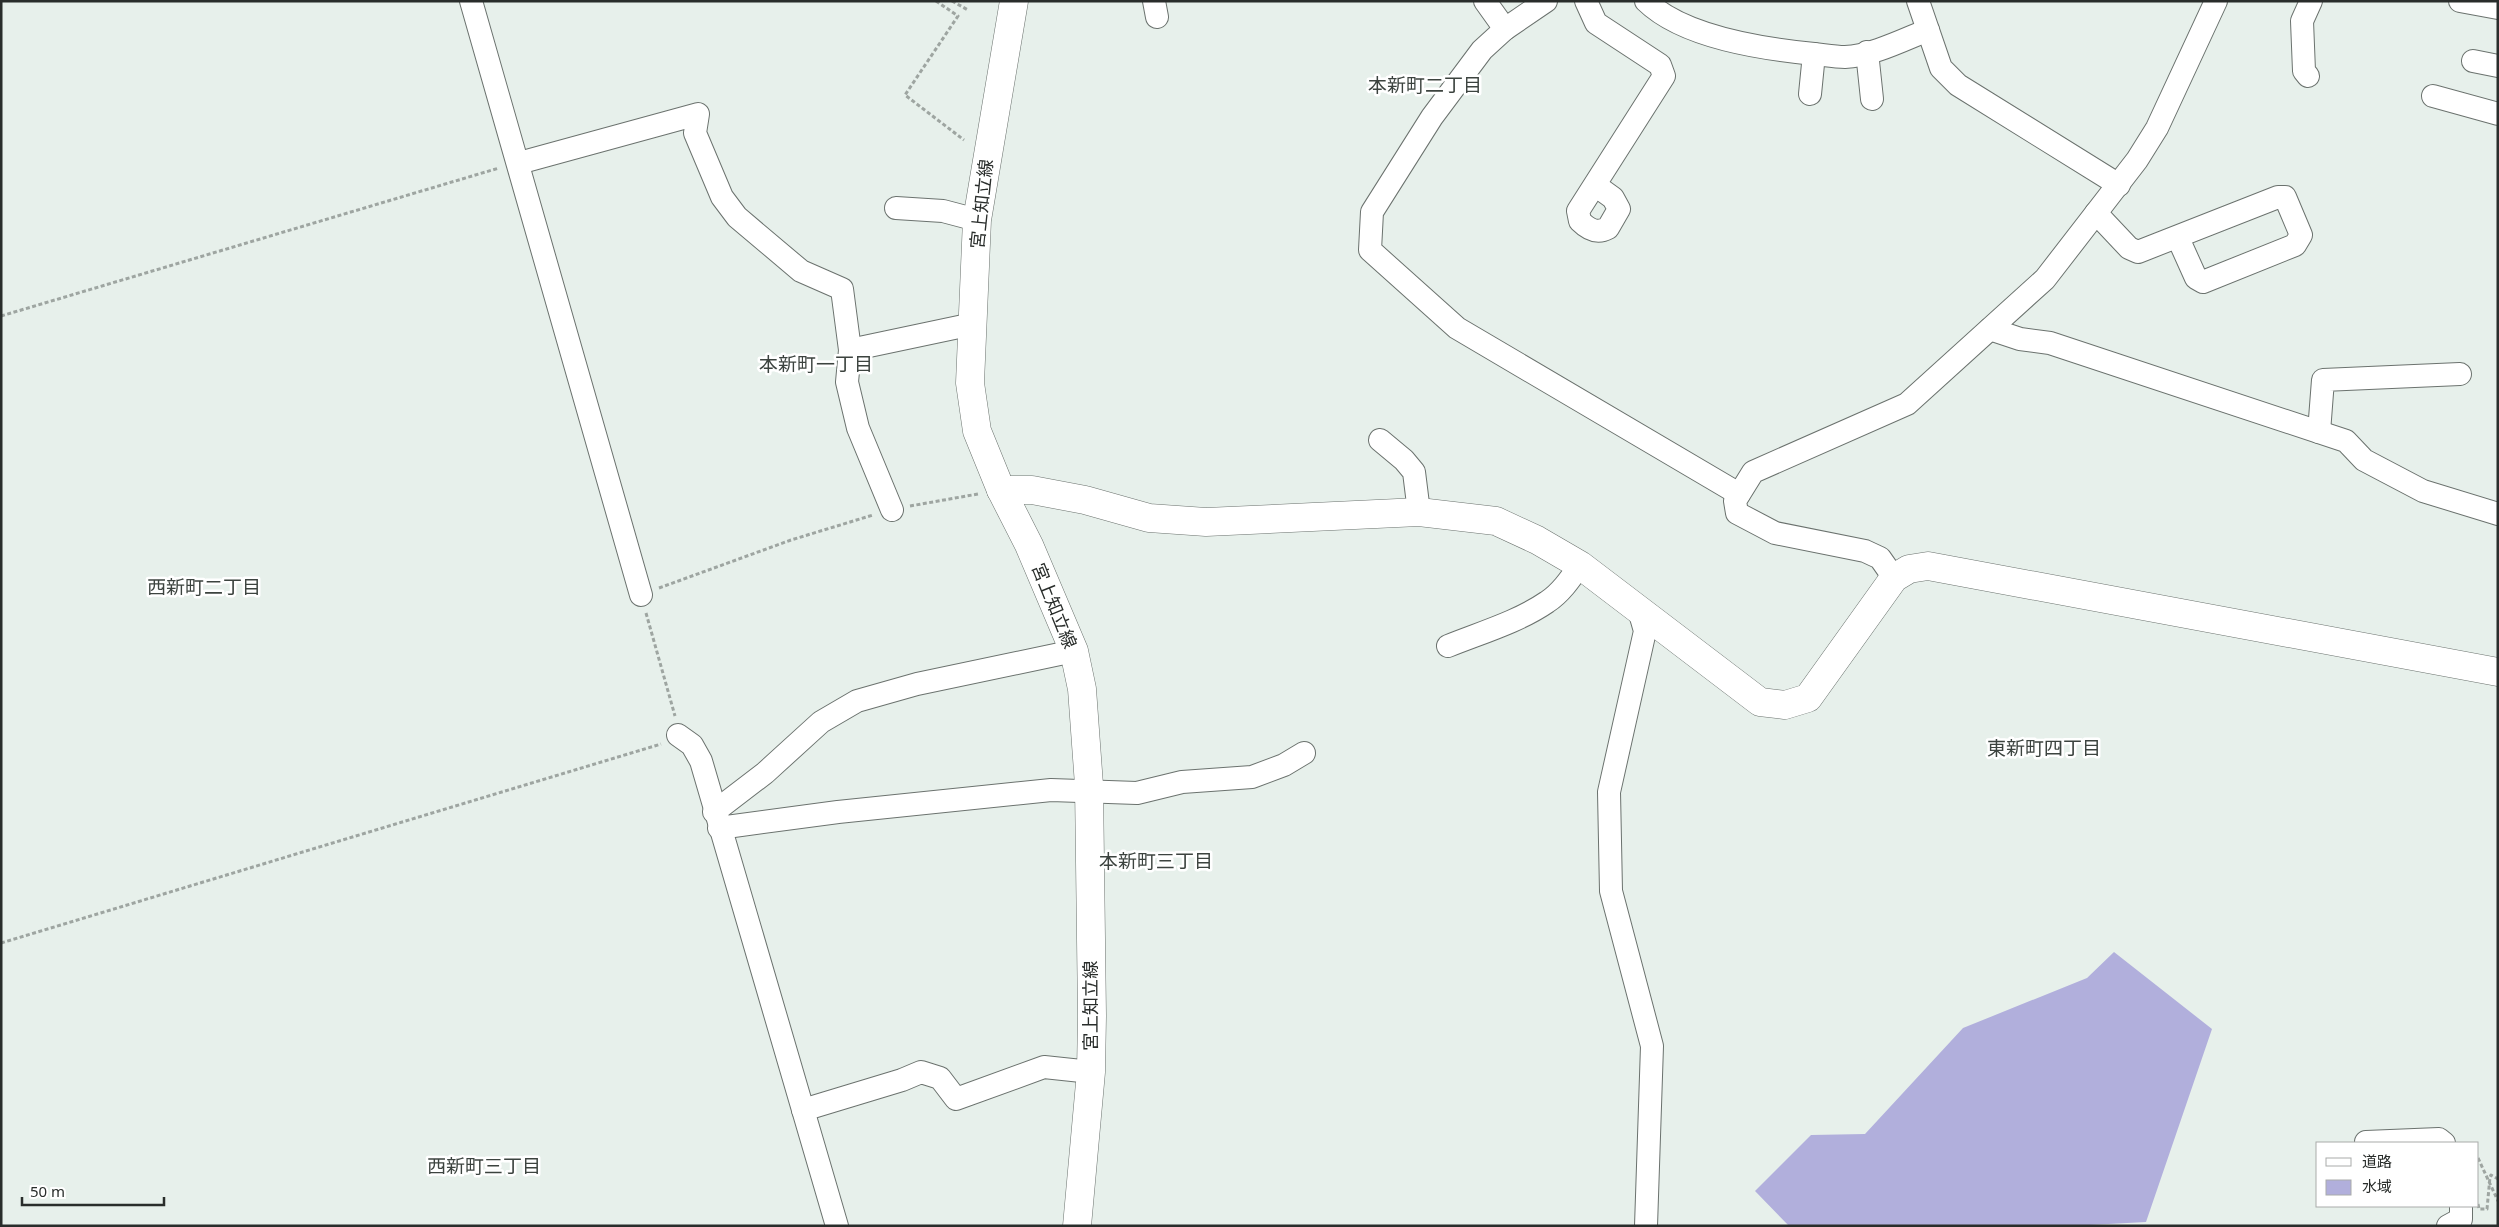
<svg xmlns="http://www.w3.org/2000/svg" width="2499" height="1227" font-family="'Noto Sans','Noto Sans JP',sans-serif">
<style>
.water{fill:#b1afdc}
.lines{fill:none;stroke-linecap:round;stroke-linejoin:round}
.street-casing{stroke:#6b726e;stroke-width:24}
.secondary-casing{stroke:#6b726e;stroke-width:29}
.path{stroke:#9ea5a1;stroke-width:3;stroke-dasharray:4 2.5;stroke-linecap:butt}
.street{stroke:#fff;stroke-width:22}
.secondary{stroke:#fff;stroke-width:28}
.path-bridge{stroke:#9ea5a1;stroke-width:3;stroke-dasharray:4 2.5;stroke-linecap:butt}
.labels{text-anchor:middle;stroke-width:5;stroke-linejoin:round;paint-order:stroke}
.street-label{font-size:18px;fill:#292d2b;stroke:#fff}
.neighbourhood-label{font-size:19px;fill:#3c433f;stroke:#fff}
</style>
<rect width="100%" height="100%" fill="#e7f0eb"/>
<path class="water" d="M2114,952l98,77 -66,193 -75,4h-282l-34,-35 56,-56 54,-1 98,-106 124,-50z"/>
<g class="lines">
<g class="street-casing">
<g id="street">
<path d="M471,1l170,594"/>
<path d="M1154,1l3,16"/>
<path d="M1485,1l20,28"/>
<path d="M1546,1l-41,28 -23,21 -50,67 -60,95 -2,38 87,78 282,166"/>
<path d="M1586,1l10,22 64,42 4,11 -86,135 2,10c9,9 17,13 28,7l11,-19 -6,-11 -18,-13"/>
<path d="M1646,1c38,37 118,48 168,53 10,1 21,3 31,3 26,-1 58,-17 83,-27"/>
<path d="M1918,1l23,67 17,17 161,100"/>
<path d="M2460,1l38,7"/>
<path d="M1867,52l5,47"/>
<path d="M2473,61l25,5"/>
<path d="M2308,76l-4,-5 -2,-50 9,-20"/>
<path d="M1810,94l4,-40"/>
<path d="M2433,96l65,18"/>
<path d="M519,163l179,-49 -3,19 27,64 15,20 64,54 41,18 8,61"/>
<path d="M896,208l47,3 34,9"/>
<path d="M2096,213l33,35 9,4 140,-55h7l16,38 -6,10 -92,37 -7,-4 -18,-40"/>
<path d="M1990,329l30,10 30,4 296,98 18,19 59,31 75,23"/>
<path d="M2319,432l4,-52 137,-6"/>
<path d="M1380,440l24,20 10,12 5,40"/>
<path d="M892,510l-34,-82 -11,-46 3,-32 123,-26"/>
<path d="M1894,578l-14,-20 -15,-7 -90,-18 -38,-20 -2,-12 18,-29 154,-68 138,-125 92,-119 20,-32 59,-127"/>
<path d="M1639,610l6,21 -36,161 2,99 41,155 -6,180"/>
<path d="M1448,646c32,-13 70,-24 99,-44 14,-9 24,-24 33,-37"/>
<path d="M678,735l14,10 9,16 136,465"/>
<path d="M714,812l51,-39 56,-51 36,-21 60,-17 157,-33"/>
<path d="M719,828l119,-16 213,-22 86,3 45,-11 70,-5 32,-12 20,-12"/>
<path d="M803,1110l99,-30 19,-8 19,6 16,21 88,-32 47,5"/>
<path d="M2366,1142l73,-3 5,4"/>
<path d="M2448,1226l13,-7v-13"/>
</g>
</g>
<g class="secondary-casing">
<g id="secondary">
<path d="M1014,1l-37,219 -7,163 7,48 24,59 28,55 45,106 8,38 7,96 3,231 -1,56 -14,154"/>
<path d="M1001,490h31l53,10 64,18 57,4 213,-10 77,9 41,19 43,25 180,137 25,3 23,-7 86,-120 15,-9 19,-3 570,106"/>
</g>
</g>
<g class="path">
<path d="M936,1l22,15 -53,79 59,45"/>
<path d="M952,1l16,9"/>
<path d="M1,316l498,-148"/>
<path d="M910,506l68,-12"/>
<path d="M659,588l132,-48 82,-25"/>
<path d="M646,613l29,103"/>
<path d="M1,943l660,-199"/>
<path d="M2478,1158l20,43"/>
</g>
<use href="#street" class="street"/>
<use href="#secondary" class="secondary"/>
<path class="path-bridge" d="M2478,1204l1,5h8l3,-32 1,-2 7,4"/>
</g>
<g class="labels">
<g class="street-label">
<text transform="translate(982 204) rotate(-84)" y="6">宮上知立線</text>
<text transform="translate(1054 606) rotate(68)" y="6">宮上知立線</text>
<text transform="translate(1091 1006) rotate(-90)" y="6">宮上知立線</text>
</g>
<g class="neighbourhood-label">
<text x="1425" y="92">本新町二丁目</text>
<text x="816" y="371">本新町一丁目</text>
<text x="204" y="594">西新町二丁目</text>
<text x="2044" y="755">東新町四丁目</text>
<text x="1156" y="868">本新町三丁目</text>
<text x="484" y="1173">西新町三丁目</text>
</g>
</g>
<rect width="2499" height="1227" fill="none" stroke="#292d2b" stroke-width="5"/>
<rect x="2316" y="1142" width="162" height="65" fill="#ffffff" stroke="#a9abaa"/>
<rect x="2326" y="1158" width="25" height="8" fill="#ffffff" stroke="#a9abaa"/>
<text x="2362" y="1167" font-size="15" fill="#292d2b">道路</text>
<rect x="2326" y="1180" width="25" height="15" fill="#b1afdc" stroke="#a9abaa"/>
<text x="2362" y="1192" font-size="15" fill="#292d2b">水域</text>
<path d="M22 1197v8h142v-8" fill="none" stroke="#292d2b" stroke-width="2.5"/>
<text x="30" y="1197" font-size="15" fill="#292d2b" stroke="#ffffff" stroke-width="4" paint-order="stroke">50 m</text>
</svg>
